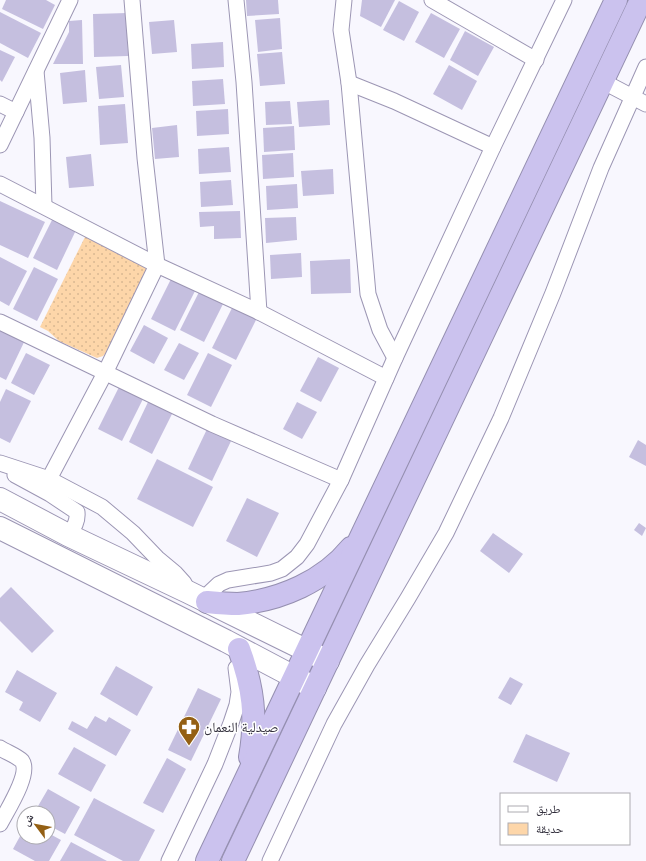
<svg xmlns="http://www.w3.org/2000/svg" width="646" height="861" font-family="Poppins,'Noto Naskh Arabic',sans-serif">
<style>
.green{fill:url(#green-dots)}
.building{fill:#c5bfdf}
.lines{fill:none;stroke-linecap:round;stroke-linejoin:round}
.street-casing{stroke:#9c96b4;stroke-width:17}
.secondary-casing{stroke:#9c96b4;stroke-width:24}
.highway-casing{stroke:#958fb0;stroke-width:24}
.street{stroke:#fff;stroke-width:15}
.secondary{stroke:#fff;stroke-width:22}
.highway{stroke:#cbc2ee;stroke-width:22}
.labels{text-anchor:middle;stroke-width:3;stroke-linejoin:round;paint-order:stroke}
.poi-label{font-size:14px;fill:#322f3c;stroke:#fff;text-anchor:start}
</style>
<defs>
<pattern id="green-dots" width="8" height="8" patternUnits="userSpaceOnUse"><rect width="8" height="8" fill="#fdd6a9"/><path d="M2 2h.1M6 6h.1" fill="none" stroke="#d9b892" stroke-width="1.8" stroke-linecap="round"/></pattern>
</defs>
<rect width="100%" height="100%" fill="#f8f7fe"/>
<path class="green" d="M86,235l61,32 -2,10 -35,72 -7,7 -6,2 -38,-17 -11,-10 -8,-4z"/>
<g class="building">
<path d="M6,0h40l9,5 -12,24 -41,-20z"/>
<path d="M246,0h32l1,14 -32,2z"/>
<path d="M362,0h33l-14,27 -21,-11z"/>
<path d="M399,1l20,11 -15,29 -21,-11z"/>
<path d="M0,12l41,21 -13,25 -28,-15z"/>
<path d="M127,13l1,43 -34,1 -1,-43z"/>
<path d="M431,13l29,16 -16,29 -29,-16z"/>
<path d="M280,18l2,31 -24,3 -3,-32z"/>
<path d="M82,20l1,44h-30l16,-32v-11z"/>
<path d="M174,20l3,32 -25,2 -3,-32z"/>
<path d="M465,31l29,16 -16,29 -28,-16z"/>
<path d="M223,42l1,25 -32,2 -1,-25z"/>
<path d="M0,50l15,7 -13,25 -2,-2z"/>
<path d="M282,52l3,32 -25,2 -3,-32z"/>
<path d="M121,65l3,32 -25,2 -3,-32z"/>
<path d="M449,65l28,16 -15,29 -29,-16z"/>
<path d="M85,70l2,32 -24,2 -3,-31z"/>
<path d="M223,79l2,25 -32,2 -1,-25z"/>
<path d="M329,100l1,25 -31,2 -2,-25z"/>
<path d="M290,101l2,23 -26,1 -1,-23z"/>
<path d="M125,104l3,39 -28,2 -2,-39z"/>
<path d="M228,109l1,25 -32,2 -1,-25z"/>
<path d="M177,125l2,32 -24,2 -3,-31z"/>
<path d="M294,126l1,24 -31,2 -1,-24z"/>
<path d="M229,147l2,25 -32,2 -1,-25z"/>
<path d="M293,153l1,24 -31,2 -1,-24z"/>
<path d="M91,154l3,32 -25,2 -3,-31z"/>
<path d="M333,169l1,25 -31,2 -2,-25z"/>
<path d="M231,180l2,25 -32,2 -1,-25z"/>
<path d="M297,184l1,24 -31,2 -1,-24z"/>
<path d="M0,201l45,21 -17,36 -28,-13z"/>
<path d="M240,211l1,27 -27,1v-13l-14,1 -1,-15z"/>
<path d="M54,216l23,12 -20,42 -24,-12z"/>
<path d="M296,217l1,23 -31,3 -1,-25z"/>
<path d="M301,253l1,24 -31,2 -1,-24z"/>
<path d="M0,257l27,14 -18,35 -9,-5z"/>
<path d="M350,259l1,34 -40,1 -1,-33z"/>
<path d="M34,267l24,12 -21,42 -24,-12z"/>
<path d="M172,277l24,12 -21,42 -24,-12z"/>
<path d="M201,288l24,12 -21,42 -24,-12z"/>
<path d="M233,306l24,12 -21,42 -24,-12z"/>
<path d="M144,325l24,13 -14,26 -24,-13z"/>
<path d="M2,326l24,12 -20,42 -6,-3v-47z"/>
<path d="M179,343l20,10 -15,27 -20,-10z"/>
<path d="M26,353l24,12 -16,30 -23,-12z"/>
<path d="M208,353l24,12 -21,42 -24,-12z"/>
<path d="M318,357l21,11 -18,34 -21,-11z"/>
<path d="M119,387l24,12 -21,42 -24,-12z"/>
<path d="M6,389l25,12 -21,42 -10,-5v-36z"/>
<path d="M149,400l24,12 -21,42 -23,-12z"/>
<path d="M297,402l20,10 -15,27 -19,-10z"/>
<path d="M208,427l24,12 -20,42 -24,-12z"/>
<path d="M638,440l8,5v21l-17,-9z"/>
<path d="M157,459l56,28 -20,40 -56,-28z"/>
<path d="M247,498l32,15 -22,44 -31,-16z"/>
<path d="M639,523l7,5 -4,8 -8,-6z"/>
<path d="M493,533l30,21 -14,19 -29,-22z"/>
<path d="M11,587l43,44 -22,22 -32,-32v-23z"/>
<path d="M116,666l37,21 -16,29 -37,-22z"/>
<path d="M17,670l40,23 -17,29 -21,-12 4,-8 -18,-10z"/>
<path d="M510,677l13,7 -12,21 -13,-7z"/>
<path d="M198,688l23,11 -30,62 -23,-11z"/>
<path d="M95,716l11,6 3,-5 22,13 -15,26 -48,-27 4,-8 15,8z"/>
<path d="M526,734l44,19 -13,29 -44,-20z"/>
<path d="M74,747l32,18 -15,27 -33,-18z"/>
<path d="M167,758l19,11 -23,44 -20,-10z"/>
<path d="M48,789l32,18 -15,27 -17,-9v-12h-14z"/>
<path d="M94,798l61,32 -16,31h-16l-49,-26z"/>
<path d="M24,829v8h24v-4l13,7 -12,21h-14l-22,-12z"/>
<path d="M71,842l36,19h-47z"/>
</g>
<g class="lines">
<g class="street-casing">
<g id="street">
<path d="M236,0l8,82 15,230"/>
<path d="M344,0l-3,30 8,53 19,211 12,36 15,28"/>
<path d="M432,0l104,60"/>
<path d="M36,71l6,67 2,68"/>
<path d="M602,81l44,23"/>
<path d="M349,83l45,18 99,46"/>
<path d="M0,104l16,8"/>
<path d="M0,145l70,-145"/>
<path d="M0,184l157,81 102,47 127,66"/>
<path d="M0,322l212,102 129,56"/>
<path d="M0,463l49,16 53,28 31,26 24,25 18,15 9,10 4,8"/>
<path d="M15,475l35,19 27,18c1,10 -3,15 -9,23"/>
<path d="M49,479l56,-106 52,-108 -12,-107 -13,-158"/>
<path d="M202,600l17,-16 9,-4 43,-7 11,-4 15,-12 10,-13 34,-64 54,-122 98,-211 71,-147"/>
<path d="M0,748c6,4 17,8 22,13 9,13 -16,51 -22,63"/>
<path d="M169,861l46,-97 16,-41 6,-18 2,-13 -3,-24"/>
<path d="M270,861l64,-137 33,-59 41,-67 38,-65 55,-115 52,-125 48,-125 45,-101"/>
</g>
</g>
<g class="secondary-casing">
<g id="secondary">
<path d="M0,499l68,36 120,57 140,69"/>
<path d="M0,528l226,113 89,47"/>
</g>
</g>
<g class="highway-casing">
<g id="highway">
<path d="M207,602c10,1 21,2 31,2 43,-4 86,-23 113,-56"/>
<path d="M239,649c14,38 18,68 11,108"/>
<path d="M207,861l409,-861"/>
<path d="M233,861l408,-861"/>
</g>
</g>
<use href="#street" class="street"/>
<use href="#secondary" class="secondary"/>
<use href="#highway" class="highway"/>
</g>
<defs>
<g id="pharmacy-pin" transform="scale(1.15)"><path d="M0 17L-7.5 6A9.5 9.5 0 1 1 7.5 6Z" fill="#946014" stroke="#fff"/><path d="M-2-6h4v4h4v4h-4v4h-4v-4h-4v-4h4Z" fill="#fff"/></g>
</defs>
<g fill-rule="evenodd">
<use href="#pharmacy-pin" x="189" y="727"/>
</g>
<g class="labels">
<g class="poi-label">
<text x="204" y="732">صيدلية النعمان</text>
</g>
</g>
<rect x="500" y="793" width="130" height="52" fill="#ffffff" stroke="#adacb1"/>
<rect x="508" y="806" width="20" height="6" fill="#ffffff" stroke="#adacb1"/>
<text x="536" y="813" font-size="12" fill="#322f3c">طريق</text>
<rect x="508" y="823" width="20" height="12" fill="#fdd6a9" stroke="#adacb1"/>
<text x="536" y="833" font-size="12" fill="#322f3c">حديقة</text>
<g transform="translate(36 825) rotate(302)"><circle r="19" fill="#ffffff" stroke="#adacb1"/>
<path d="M0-3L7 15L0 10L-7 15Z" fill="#946014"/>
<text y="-6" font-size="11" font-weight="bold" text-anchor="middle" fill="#322f3c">ش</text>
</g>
</svg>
